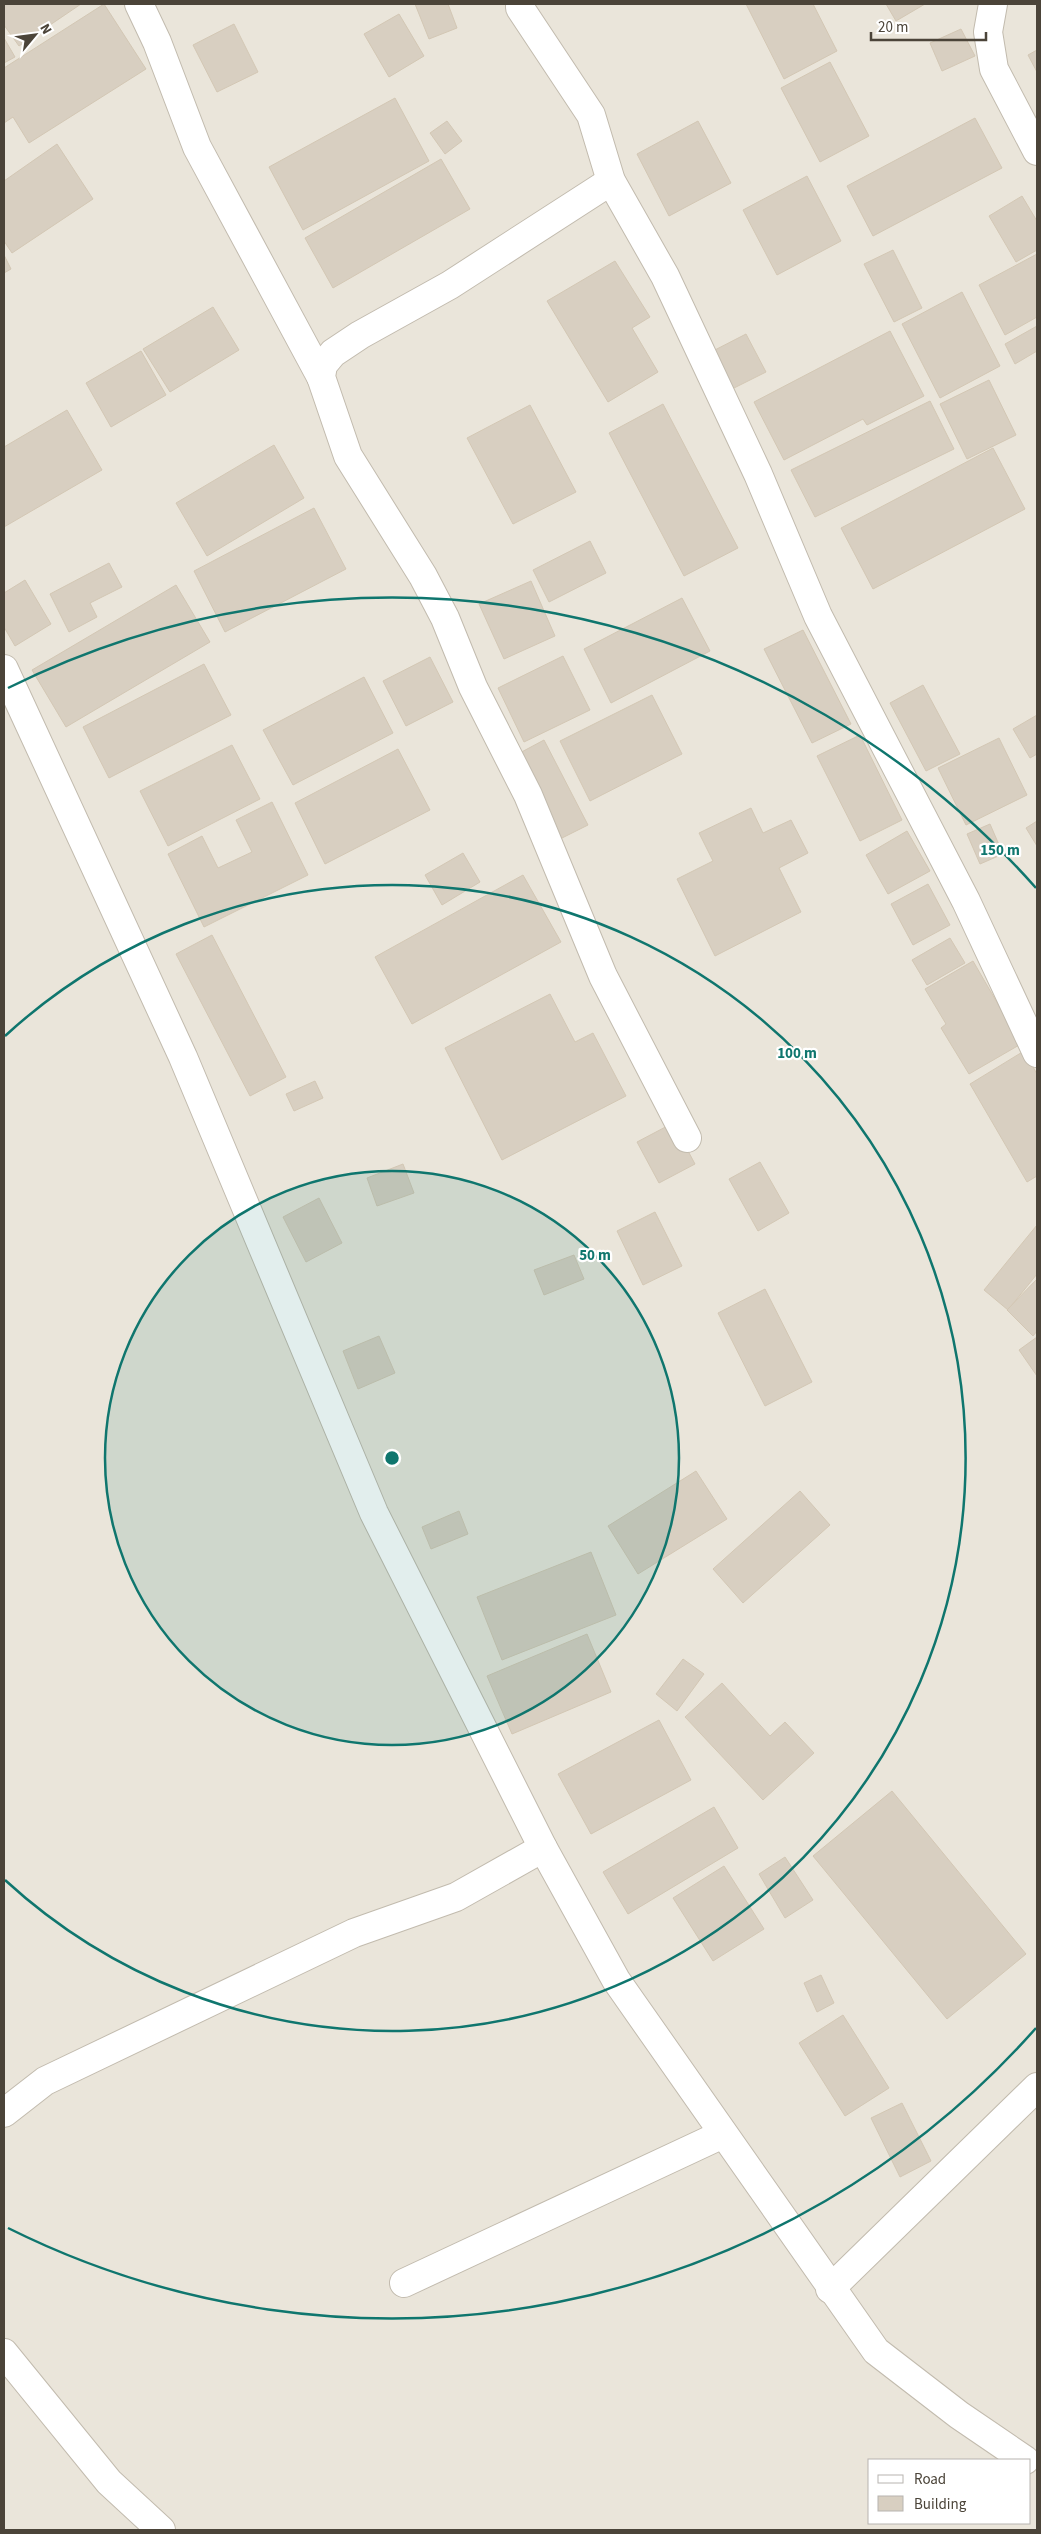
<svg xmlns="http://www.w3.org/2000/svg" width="1041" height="2534" font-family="'Source Sans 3',sans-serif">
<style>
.residential{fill:#eae5da;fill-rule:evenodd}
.building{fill:#d8cfc1;stroke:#d3c7b4}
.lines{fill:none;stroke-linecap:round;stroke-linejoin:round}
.minor-casing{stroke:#c2bbae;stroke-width:30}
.minor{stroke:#fff;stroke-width:28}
.ring{fill:none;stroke:#0f766e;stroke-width:2.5}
.centre{fill:#0f766e;stroke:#fff;stroke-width:2.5}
.ring-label{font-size:15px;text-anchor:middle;font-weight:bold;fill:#0f766e;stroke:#fff;stroke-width:4.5;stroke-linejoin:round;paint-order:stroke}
</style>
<rect width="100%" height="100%" fill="#f6f3ec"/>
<path class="residential" d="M4,4h1033v2526h-1033zM870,2460h160v63h-160z"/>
<g class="building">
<path d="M4,4h77l-62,42 -15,-21z"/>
<path d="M104,4l42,65 -117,74 -16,-26 -9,6v-55z"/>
<path d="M415,4h33l9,24 -28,11z"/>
<path d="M746,4h67l24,47 -53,28z"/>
<path d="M886,4h39l-29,17z"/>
<path d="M399,14l25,42 -35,21 -25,-43z"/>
<path d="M234,24l24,48 -41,20 -24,-47z"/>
<path d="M961,29l14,27 -33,15 -12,-28z"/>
<path d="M4,38l11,19 -11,6z"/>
<path d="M1037,50v22l-9,-17z"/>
<path d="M830,62l39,74 -49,26 -39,-74z"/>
<path d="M395,98l34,63 -126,69 -34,-63z"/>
<path d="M975,118l27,50 -129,68 -26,-50z"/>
<path d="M447,121l15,20 -17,13 -15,-21z"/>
<path d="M698,121l33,62 -62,33 -32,-62z"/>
<path d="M57,144l36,55 -81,54 -8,-12v-60z"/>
<path d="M441,159l29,50 -137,79 -28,-50z"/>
<path d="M807,176l34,65 -64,34 -34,-65z"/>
<path d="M1022,196l15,25v29l-21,12 -27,-46z"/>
<path d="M893,250l29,58 -28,14 -30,-58z"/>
<path d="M1037,254v63l-32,18 -26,-50z"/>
<path d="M4,255l7,14 -7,4z"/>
<path d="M615,261l35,56 -18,11 26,44 -50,30 -61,-101z"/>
<path d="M962,292l38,74 -60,32 -38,-74z"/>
<path d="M213,307l26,43 -69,42 -27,-43z"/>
<path d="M1037,326v25l-22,13 -10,-20z"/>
<path d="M890,331l34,65 -57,29 -4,-6 -79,41 -30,-58z"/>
<path d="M746,334l20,38 -36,18 -19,-38z"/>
<path d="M141,351l25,44 -55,32 -25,-44z"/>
<path d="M989,380l27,55 -49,24 -27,-55z"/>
<path d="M930,401l24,48 -139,68 -24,-47z"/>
<path d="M663,404l75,144 -54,28 -75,-143z"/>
<path d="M530,405l46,87 -63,32 -46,-86z"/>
<path d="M67,410l35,60 -98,57v-80z"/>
<path d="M274,445l30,53 -97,58 -31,-53z"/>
<path d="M993,448l32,61 -152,80 -32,-61z"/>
<path d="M314,508l32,61 -121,63 -31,-61z"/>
<path d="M590,541l16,32 -57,29 -16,-32z"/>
<path d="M109,563l13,24 -32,16 7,14 -28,15 -19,-38z"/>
<path d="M25,580l26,44 -36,22 -11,-19v-34z"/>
<path d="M531,581l24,55 -51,23 -25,-55z"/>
<path d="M176,585l34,57 -144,85 -34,-57z"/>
<path d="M682,598l28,53 -99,52 -27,-54z"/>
<path d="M803,630l48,94 -39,19 -48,-94z"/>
<path d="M563,656l27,54 -66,32 -26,-54z"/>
<path d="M430,657l23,45 -47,24 -23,-45z"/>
<path d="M204,664l27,51 -122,63 -26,-51z"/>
<path d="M364,677l29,56 -100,52 -30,-55z"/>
<path d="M923,685l37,69 -34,17 -36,-68z"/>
<path d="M652,695l30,59 -92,47 -30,-60z"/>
<path d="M1037,715v39l-7,4 -17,-29z"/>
<path d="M860,735l42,85 -42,21 -43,-85z"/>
<path d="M999,738l28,57 -61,30 -28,-57z"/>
<path d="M544,740l44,85 -28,14 -44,-84z"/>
<path d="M232,745l28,54 -92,47 -28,-55z"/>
<path d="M398,749l32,61 -105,54 -30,-61z"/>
<path d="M272,802l36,73 -104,52 -36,-73 34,-18 16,32 34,-16 -16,-32z"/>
<path d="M751,808l12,25 28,-13 17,33 -29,15 22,44 -86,44 -38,-77 36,-18 -14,-28z"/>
<path d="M1037,821v25l-11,-18z"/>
<path d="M990,824l13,30 -23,10 -13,-30z"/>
<path d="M907,831l23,40 -42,23 -22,-39z"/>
<path d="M463,853l17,29 -38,23 -17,-30z"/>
<path d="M523,875l38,67 -149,82 -37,-67z"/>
<path d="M928,884l22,41 -37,20 -22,-41z"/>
<path d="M212,935l74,142 -36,19 -74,-142z"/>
<path d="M950,938l15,25 -38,22 -15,-25z"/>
<path d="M973,961l48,83 -52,30 -28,-46 5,-4 -21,-35z"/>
<path d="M550,994l25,48 18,-9 33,63 -124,64 -57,-112z"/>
<path d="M1024,1051l13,23v102l-10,6 -57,-98z"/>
<path d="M315,1081l8,17 -29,13 -8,-17z"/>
<path d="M673,1123l22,41 -36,19 -22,-41z"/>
<path d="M760,1162l29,51 -31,18 -29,-52z"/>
<path d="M403,1164l11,29 -37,13 -10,-28z"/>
<path d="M319,1198l23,45 -36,19 -23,-45z"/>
<path d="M655,1212l27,54 -39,19 -26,-54z"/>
<path d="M1037,1225v49l-29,36 -24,-20z"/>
<path d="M574,1255l10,24 -40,16 -10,-25z"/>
<path d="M1037,1279v52l-4,5 -26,-26z"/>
<path d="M765,1289l47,93 -47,24 -47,-93z"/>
<path d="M379,1336l16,37 -37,16 -15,-38z"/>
<path d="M1037,1337v39l-18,-26z"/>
<path d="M696,1471l31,48 -89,55 -30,-48z"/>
<path d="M800,1491l30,34 -87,78 -30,-34z"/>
<path d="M459,1511l9,23 -37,15 -9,-22z"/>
<path d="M591,1552l25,63 -114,45 -25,-63z"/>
<path d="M587,1634l24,58 -99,42 -25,-58z"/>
<path d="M683,1659l21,15 -27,37 -21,-17z"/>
<path d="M722,1683l48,53 15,-14 29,31 -51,47 -78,-83z"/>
<path d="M659,1720l32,60 -100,54 -33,-60z"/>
<path d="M892,1791l134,163 -79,65 -134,-163z"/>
<path d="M714,1807l24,41 -110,66 -25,-42z"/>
<path d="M785,1857l28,43 -28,18 -26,-44z"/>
<path d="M724,1866l40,63 -51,32 -40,-63z"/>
<path d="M821,1975l13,28 -17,9 -13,-29z"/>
<path d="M843,2015l46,73 -44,28 -46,-73z"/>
<path d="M902,2103l29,58 -31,16 -29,-59z"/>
</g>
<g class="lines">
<g class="minor-casing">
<g id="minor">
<path d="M139,4l18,38 40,105 124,230"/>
<path d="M520,4v4l71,107 20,66 54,95 93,198 60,142 148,285 71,152"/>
<path d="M993,4l-5,28 6,37 43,82"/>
<path d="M611,181l-161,104 -90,50 -27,18 -10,12 -2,12 27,79 75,120 22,42 28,69 55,108 75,181 84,162"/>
<path d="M4,669l179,388 191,456 169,335 73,132 260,371 83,64 66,45"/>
<path d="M4,2113l41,-32 309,-148 102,-36 87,-49"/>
<path d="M404,2283l319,-149"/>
<path d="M830,2289l207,-202"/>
<path d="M4,2353l105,129 52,48"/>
</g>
</g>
<use href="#minor" class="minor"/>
</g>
<circle cx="392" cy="1458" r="287" fill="#0f766e" fill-opacity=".12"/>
<g class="ring">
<circle cx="392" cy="1458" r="287"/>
<path d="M5 1036A573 573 0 1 1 5 1880"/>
<path d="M1036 2028A860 860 0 0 1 8 2228M8 688A860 860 0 0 1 1036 888"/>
</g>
<circle cx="392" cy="1458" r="8" class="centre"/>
<g class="ring-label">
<text x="1000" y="855">150 m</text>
<text x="797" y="1058">100 m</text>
<text x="595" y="1260">50 m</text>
</g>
<rect width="1041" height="2534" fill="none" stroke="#4b4439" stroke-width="10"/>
<rect x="868" y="2459" width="162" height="65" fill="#ffffff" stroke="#b7b4b0"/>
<rect x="878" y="2475" width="25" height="8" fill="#ffffff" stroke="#b7b4b0"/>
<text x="914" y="2484" font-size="15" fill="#4b4439">Road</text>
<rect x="878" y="2496" width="25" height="15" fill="#d8cfc1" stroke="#b7b4b0"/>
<text x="914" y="2509" font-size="15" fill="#4b4439">Building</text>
<g transform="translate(35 35) rotate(61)" stroke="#ffffff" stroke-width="4" paint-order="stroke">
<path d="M0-4L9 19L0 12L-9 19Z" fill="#4b4439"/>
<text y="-8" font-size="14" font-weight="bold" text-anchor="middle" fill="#4b4439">N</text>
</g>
<path d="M871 32v8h115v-8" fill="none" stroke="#4b4439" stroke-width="2.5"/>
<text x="878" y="32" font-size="15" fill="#4b4439" stroke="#ffffff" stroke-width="4" paint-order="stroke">20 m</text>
</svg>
